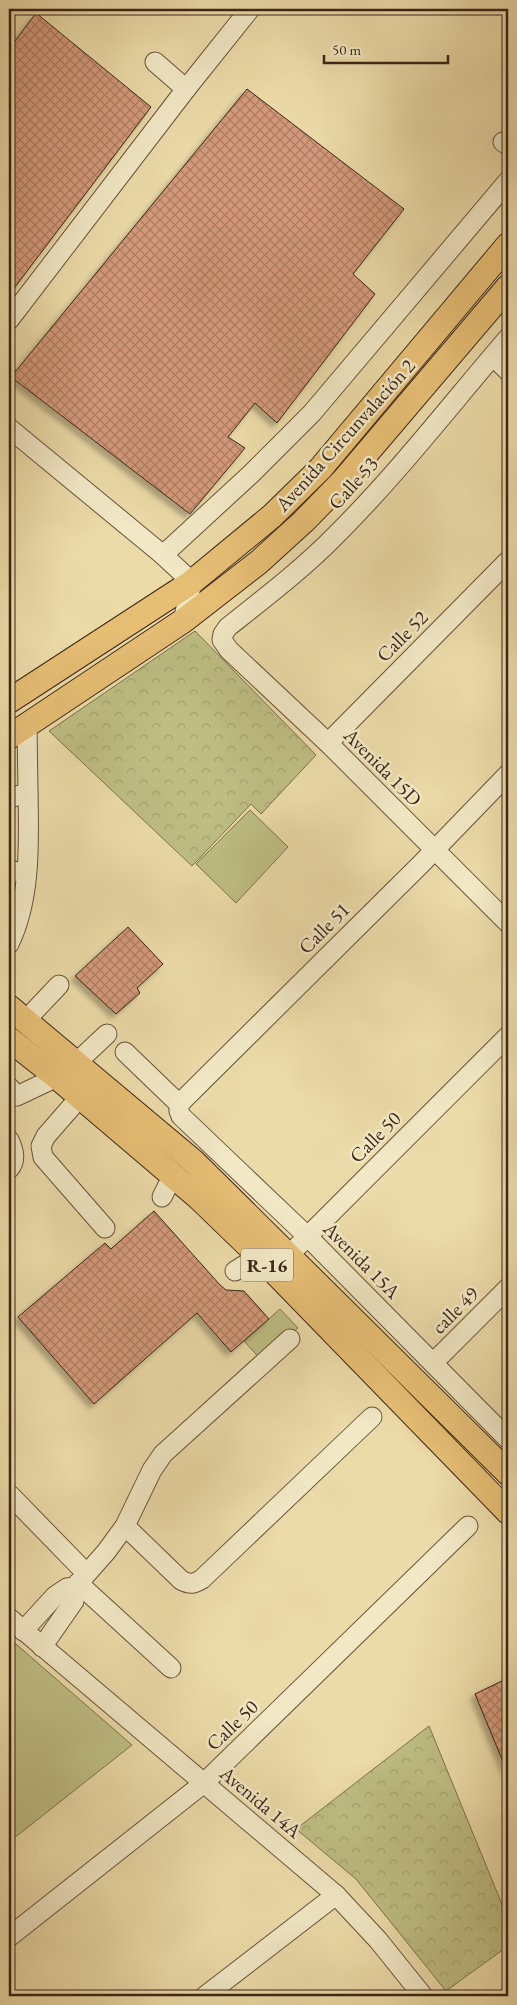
<svg xmlns="http://www.w3.org/2000/svg" width="517" height="2005" font-family="'EB Garamond',serif">
<style>
.park{fill:url(#park-crowns);stroke:#7c724e}
.garden{fill:#bebe83;stroke:#7c724e}
.building{fill:url(#building-cross-hatch);stroke:#3b2518;filter:url(#shadow)}
.lines{fill:none;stroke-linecap:round;stroke-linejoin:round}
.minor-casing{stroke:#67523c;stroke-width:21}
.major-casing{stroke:#3b2518;stroke-width:26}
.minor{stroke:#f2e8c6;stroke-width:19}
.major{stroke:#e6be74;stroke-width:24}
.labels{text-anchor:middle;stroke-width:5;stroke-linejoin:round;paint-order:stroke}
.shield{fill:#f2e8c6;stroke:#72604c;stroke-width:1}
.shield-label{font-size:19px;font-weight:bold;fill:#3b2518}
.street-label{font-size:20px;fill:#3b2518;stroke:#f2e8c6}
</style>
<defs>
<pattern id="park-crowns" width="20" height="18" patternUnits="userSpaceOnUse" patternTransform="scale(1.25)"><rect width="20" height="18" fill="#bebe83"/><path d="M2 6a3 3 0 1 1 6 0M12 15a3 3 0 1 1 6 0" fill="none" stroke="#a4a370"/></pattern>
<pattern id="building-cross-hatch" width="8" height="8" patternUnits="userSpaceOnUse" patternTransform="scale(1.25)"><rect width="8" height="8" fill="#d4997a"/><path d="M0 0l8 8M0 8l8-8" fill="none" stroke="#ad7d63"/></pattern>
<filter id="shadow"><feDropShadow dx="-4.5" dy="4.5" stdDeviation="2.5" flood-color="#0004"/></filter>
</defs>
<rect width="100%" height="100%" fill="#ebdba8"/>
<filter id="stains"><feTurbulence type="fractalNoise" baseFrequency=".004" numOctaves="4"/><feColorMatrix values="0 0 0 0 .2 0 0 0 0 .09 0 0 0 0 .02 0 0 0 .5 -.17"/></filter>
<radialGradient id="worn" r=".72"><stop offset=".6" stop-color="#630" stop-opacity="0"/><stop offset="1" stop-color="#630" stop-opacity=".3"/></radialGradient>
<g class="park">
<path d="M195,631l121,124 -55,59 -10,-10 -59,62 -143,-135z"/>
<path d="M429,1726l79,193v27l-62,45 -90,-112 -60,-50z"/>
</g>
<g class="garden">
<path d="M250,810l38,37 -52,56 -40,-39z"/>
<path d="M280,1309l18,19 -36,33 -18,-20z"/>
<path d="M9,1638l123,107 -123,97z"/>
</g>
<g class="building">
<path d="M36,13l115,94 -142,188v-246z"/>
<path d="M247,89l157,120 -51,65 22,20 -98,129 -22,-20 -27,34 17,11 -55,66 -179,-137z"/>
<path d="M128,927l35,37 -26,24 3,5 -24,21 -41,-38z"/>
<path d="M154,1211l66,74 6,5 18,1 25,28 -38,33 -34,-39 -103,91 -76,-87 87,-74 6,6z"/>
<path d="M508,1678v96l-33,-80z"/>
</g>
<g class="lines">
<g class="minor-casing">
<g id="minor">
<path d="M155,62l31,27"/>
<path d="M503,142l5,3"/>
<path d="M9,320l177,-231 64,-80"/>
<path d="M508,338c-56,65 -109,134 -170,195 -34,35 -72,64 -110,94l-5,7 -1,6 7,10 99,93 180,180"/>
<path d="M493,356l15,15"/>
<path d="M9,428l154,127 29,27 -9,39"/>
<path d="M163,555l88,-81 61,-61 196,-232"/>
<path d="M328,743l180,-182"/>
<path d="M508,774l-86,89 -243,241v7l2,5 126,120 201,203"/>
<path d="M9,798l19,-5 -1,-67"/>
<path d="M9,870l17,4"/>
<path d="M9,944c22,-45 20,-102 19,-151"/>
<path d="M25,1021l34,-36"/>
<path d="M125,1052l54,52"/>
<path d="M75,1064l32,-30"/>
<path d="M9,1087l8,9 40,-19"/>
<path d="M80,1097l-34,39 -5,10 2,11 62,71"/>
<path d="M9,1140c5,10 8,20 0,29"/>
<path d="M162,1197l11,-22"/>
<path d="M279,1265l229,-229"/>
<path d="M235,1271l24,-15"/>
<path d="M433,1363l75,-75"/>
<path d="M9,1494l77,79"/>
<path d="M125,1526l56,54c9,5 13,4 21,-1l170,-162"/>
<path d="M78,1583l93,85"/>
<path d="M9,1618l327,277 42,45 45,56"/>
<path d="M23,1631l32,-35 12,-8 8,-1 31,-35 19,-26 27,-56 11,-16 127,-115"/>
<path d="M42,1647l32,-46 1,-14"/>
<path d="M9,1937l195,-154 264,-257"/>
<path d="M205,1996l131,-101"/>
</g>
</g>
<g class="major-casing">
<g id="major">
<path d="M9,701l183,-119 80,-66 48,-47 188,-224"/>
<path d="M9,737l174,-116 76,-59 45,-41 39,-40 165,-194"/>
<path d="M9,1007l185,155 314,311"/>
<path d="M9,1039l48,38 141,120 61,59 249,256"/>
</g>
</g>
<use href="#minor" class="minor"/>
<use href="#major" class="major"/>
</g>
<g class="labels">
<rect class="shield" x="241" y="1248.5" width="52" height="33" rx="4"/>
<g class="shield-label">
<text x="267" y="1272">R-16</text>
</g>
<g class="street-label">
<text transform="translate(345 435) rotate(-48)" y="7">Avenida Circunvalación 2</text>
<text transform="translate(353 483) rotate(-48)" y="7">Calle 53</text>
<text transform="translate(402 636) rotate(-45)" y="7">Calle 52</text>
<text transform="translate(383 767) rotate(45)" y="7">Avenida 15D</text>
<text transform="translate(324 928) rotate(-45)" y="7">Calle 51</text>
<text transform="translate(375 1137) rotate(-45)" y="7">Calle 50</text>
<text transform="translate(362 1260) rotate(45)" y="7">Avenida 15A</text>
<text transform="translate(455 1310) rotate(-45)" y="7">calle 49</text>
<text transform="translate(232 1725) rotate(-44)" y="7">Calle 50</text>
<text transform="translate(261 1802) rotate(40)" y="7">Avenida 14A</text>
</g>
</g>
<rect width="517" height="2005" fill="none" stroke="#ebdba8" stroke-width="30"/>
<rect x="10" y="10" width="497" height="1985" fill="none" stroke="#3b2518" stroke-width="2.5"/>
<rect x="15" y="15" width="487" height="1975" fill="none" stroke="#3b2518"/>
<path d="M324 55v8h124v-8" fill="none" stroke="#3b2518" stroke-width="2.5"/>
<text x="332" y="55" font-size="15" fill="#3b2518" stroke="#f2e8c6" stroke-width="4" paint-order="stroke">50 m</text>
<rect width="100%" height="100%" filter="url(#stains)"/>
<rect width="100%" height="100%" fill="url(#worn)"/>
</svg>
